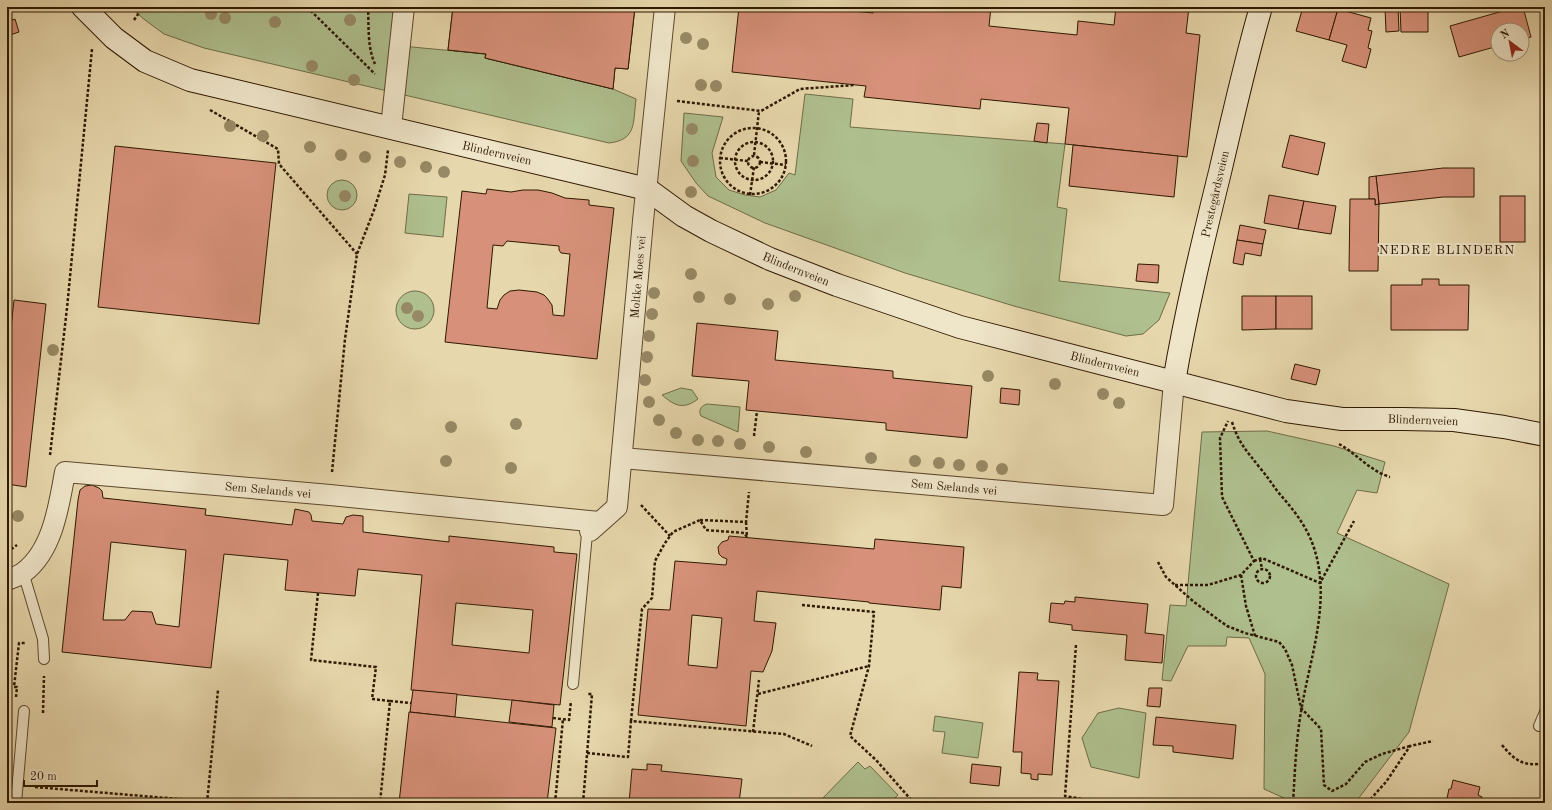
<svg xmlns="http://www.w3.org/2000/svg" width="1552" height="810" font-family="'Old Standard TT',serif">
<style>
.green{fill:#afbf8e;stroke:#6f6c47}
.building{fill:#d7917a;stroke:#2f1800;fill-rule:evenodd}
.lines{fill:none;stroke-linecap:round;stroke-linejoin:round}
.lane-casing{stroke:#5d482b;stroke-width:12}
.street-casing{stroke:#5d482b;stroke-width:22}
.secondary-casing{stroke:#2f1800;stroke-width:24}
.path{stroke:#2f1800;stroke-width:2.5;stroke-dasharray:3 2;stroke-linecap:butt}
.lane{stroke:#efe5c9;stroke-width:10}
.street{stroke:#efe5c9;stroke-width:20}
.secondary{stroke:#efe5c9;stroke-width:22}
.tree{fill:#978965}
.labels{text-anchor:middle;stroke-width:4;stroke-linejoin:round;paint-order:stroke}
.street-label{font-size:12px;fill:#2f1800;stroke:#efe5c9}
.neighbourhood-label{font-size:13px;letter-spacing:1px;fill:#2f1800;stroke:#efe5c9}
</style>
<rect width="100%" height="100%" fill="#e7d7ac"/>
<filter id="stains"><feTurbulence type="fractalNoise" baseFrequency=".005" numOctaves="4"/><feColorMatrix values="0 0 0 0 .2 0 0 0 0 .09 0 0 0 0 .02 0 0 0 .5 -.17"/></filter>
<radialGradient id="worn" r=".72"><stop offset=".6" stop-color="#630" stop-opacity="0"/><stop offset="1" stop-color="#630" stop-opacity=".3"/></radialGradient>
<g class="green">
<path d="M130,7h265l-4,38 95,9 -1,4 128,31 23,10c-3,23 1,41 -27,44l-405,-95 -40,-14 -19,-14z"/>
<path d="M805,94l48,5 -3,28 215,17 -8,63 10,2 -8,72 111,12 -11,27 -16,14 -17,2 -112,-30 -109,-33 -140,-50 -57,-27 -12,-13 -15,-22 3,-48 39,4 -11,36 4,24 13,13 16,5 15,2 16,-7 13,-17 6,2z"/>
<circle cx="342" cy="195" r="15"/>
<path d="M409,194l38,3 -4,40 -38,-4z"/>
<circle cx="415" cy="310" r="19"/>
<path d="M681,388l11,2 6,9c-15,11 -23,7 -36,-4z"/>
<path d="M707,404l33,3 -2,25 -37,-16c-3,-6 0,-10 6,-12z"/>
<path d="M1267,431l67,15 51,16 -8,31 -20,-3 -20,43 112,51 -40,148 -54,71h-60l-31,-14 1,-115 -16,-36 -22,-1 -1,9h-38l-17,35 -9,-1 8,-75 16,1 16,-174z"/>
<path d="M1119,708l27,5 -7,65 -48,-11 -9,-29 16,-25z"/>
<path d="M935,716l48,7 -5,35 -36,-5 3,-21 -12,-1z"/>
<path d="M858,762l7,7 5,-3 28,29 -8,8h-72z"/>
</g>
<g class="building">
<path d="M453,7h182l-7,62 -13,-1 -2,21 -128,-31 1,-4 -38,-4z"/>
<path d="M453,7h182l-7,62 -13,-1 -2,21 -128,-31 1,-4 -38,-4z"/>
<path d="M739,7h76l58,6 1,-6h117l-2,19 88,9 1,-14 36,4 2,-18h73l-3,26 14,2 -13,122 -122,-13 4,-36 -88,-9 -1,10 -116,-12 2,-11 -134,-14z"/>
<path d="M1303,7h28l7,2 -9,31 -33,-9z"/>
<path d="M1398,7l1,24 -13,1 -1,-24z"/>
<path d="M1400,7h28v25h-27z"/>
<path d="M1517,7h6l8,30 -9,2v-9h-24v16l-39,11 -9,-31z"/>
<path d="M1338,9l33,9 -3,12 4,1 -4,17 3,1 -5,19 -24,-7 5,-16 -18,-5z"/>
<path d="M15,19l4,13 -12,4v-14z"/>
<path d="M1037,123l12,1 -2,19 -13,-2z"/>
<path d="M1290,135l35,8 -7,32 -36,-8z"/>
<path d="M1073,145l105,11 -4,41 -105,-11z"/>
<path d="M115,146l161,17 -17,161 -161,-17z"/>
<path d="M1443,168h31v29h-31l-64,7 -3,-28z"/>
<path d="M1376,176l3,28 -4,1v-6h-6v-22z"/>
<path d="M487,189l24,3 12,-2h15l14,3 13,5 24,2v5l25,3 -17,151 -152,-17 17,-151 24,3zM507,241l52,5v4l2,3 9,1 -6,62 -11,-1 -1,-10 -5,-7 -3,-3 -7,-3 -18,-2 -9,1 -6,4 -4,5 -3,9 -10,-1 6,-63 10,1z"/>
<path d="M1269,195l35,6 -6,28 -34,-6z"/>
<rect x="1500" y="196" width="25" height="46"/>
<path d="M1350,199h25v6l4,-1 -1,67h-29z"/>
<path d="M1304,201l32,5 -5,28 -33,-5z"/>
<path d="M1240,225l26,5 -3,14 -26,-4z"/>
<path d="M1237,240l26,4 -2,12 -16,-3 -2,12 -10,-2z"/>
<path d="M1138,264l21,1 -1,18 -22,-2z"/>
<path d="M1422,279h17v6h30l-1,45h-77v-45h31z"/>
<path d="M1242,296h34v33l-34,1z"/>
<rect x="1276" y="296" width="36" height="33"/>
<path d="M14,300l32,4 -20,183 -19,-3v-120z"/>
<path d="M697,323l81,8 -3,29 118,11v7l79,8 -5,52 -81,-8v-7l-140,-13 3,-29 -57,-5z"/>
<path d="M1295,364l25,6 -4,15 -25,-6z"/>
<path d="M1001,388l19,2 -1,15 -19,-2z"/>
<path d="M92,485l7,3 3,3 1,7 103,11 -1,6 87,10 3,-16 14,3 2,3 1,6 31,3 3,-7 7,-2 10,1v16l86,10v-6l105,11v5l23,2 -17,151 -149,-15 11,-115 -64,-6 -3,27 -70,-6 3,-30 -64,-6 -13,114 -149,-16 16,-152 2,-10 5,-4zM111,542l75,8 -7,77 -23,-3 -4,-12 -20,-1 -7,9h-22zM456,603l77,7 -4,43 -77,-8z"/>
<path d="M729,536l145,13 1,-10 89,8 -3,41 -19,-2 -2,24 -71,-7v-1l-112,-11 -3,30 22,2 -4,28 -9,21 -12,-1 -5,55 -108,-11 10,-106 22,1 5,-49 51,4 1,-6 -5,-2 -3,-3 -1,-7 4,-5 6,-2zM692,615l30,3 -5,50 -29,-3z"/>
<path d="M1075,597l73,7 -3,29 19,2 -2,28 -37,-3 2,-25 -55,-5v-5l-23,-3 2,-19 13,1 1,-3 10,1z"/>
<path d="M1019,672l19,1 -1,7 22,1 -7,94 -14,-1v6l-7,-1v-5l-10,-1 1,-21h-9z"/>
<path d="M1149,688h13l-2,19 -13,-1z"/>
<path d="M413,690l44,4 -2,23 -45,-5z"/>
<path d="M512,700l42,5 -2,22 -43,-5z"/>
<path d="M409,712l147,16 -9,75h-148z"/>
<path d="M1156,717l80,8 -3,34 -60,-7v-6l-20,-1z"/>
<path d="M647,764l15,1 -1,6 81,8 -3,24h-110l3,-34 15,1z"/>
<path d="M972,764l29,3 -2,19 -29,-3z"/>
<path d="M1453,780l27,7 -2,8 4,2 -1,6h-35l3,-14h2z"/>
<path d="M48,799l39,4h-39z"/>
</g>
<g class="lines">
<g class="lane-casing">
<g id="lane">
<path d="M23,572l20,67 1,20"/>
<path d="M573,684l14,-150"/>
<path d="M1539,726l6,-14"/>
<path d="M16,803l8,-92"/>
</g>
</g>
<g class="street-casing">
<g id="street">
<path d="M391,127l13,-120"/>
<path d="M622,458l541,47 11,-123"/>
<path d="M590,531l27,-24 26,-286 22,-214"/>
<path d="M7,580c5,-2 12,-4 17,-8 29,-22 35,-67 41,-100l265,23 269,27"/>
</g>
</g>
<g class="secondary-casing">
<g id="secondary">
<path d="M83,7l31,31 31,23 45,19 457,109 37,27 27,15 59,28 67,26 123,42 326,84 56,8h61l51,1 50,7 41,8"/>
<path d="M1174,382c12,-71 29,-141 46,-210 13,-55 25,-110 41,-165"/>
</g>
</g>
<g class="path">
<path d="M307,7l68,67"/>
<path d="M368,7c1,18 -1,40 7,57"/>
<path d="M862,12v-5"/>
<path d="M134,20l9,-13"/>
<path d="M677,101l84,10 39,-22 54,-4"/>
<path d="M210,110l68,39 1,15 78,90"/>
<circle cx="753" cy="161" r="33"/>
<circle cx="754" cy="161" r="19"/>
<path d="M754,155l5,-44"/>
<circle cx="754" cy="162" r="6"/>
<path d="M720,158l28,3"/>
<path d="M760,162l26,3"/>
<path d="M750,195l4,-28"/>
<path d="M1232,422c7,22 15,29 28,46 7,8 12,16 18,24 14,16 28,33 35,53 19,53 -2,109 -11,161 -6,32 -7,65 -9,97"/>
<path d="M754,436l3,-25"/>
<path d="M1339,444c18,10 31,27 51,33"/>
<path d="M50,455l17,-147 25,-259"/>
<path d="M332,472l13,-133 12,-85 17,-44 11,-35 3,-25"/>
<path d="M641,505l29,31"/>
<path d="M700,520l46,2 3,-30"/>
<path d="M746,522l1,15"/>
<path d="M7,552l10,-7"/>
<path d="M1260,559l2,10"/>
<path d="M1254,561l8,-3 58,25 34,-62"/>
<path d="M1158,562l8,15 28,25 33,24 18,7 34,9 6,7 7,16 9,43 20,21 3,56 8,6 14,-7 19,-22 17,-8 28,-8"/>
<circle cx="1263" cy="576" r="7"/>
<path d="M1241,575l5,31 9,30"/>
<path d="M1175,585h33l33,-10 13,-14 -32,-64 -2,-59 8,-17"/>
<path d="M318,593l-7,67 65,7 -4,32 18,2 -10,102"/>
<path d="M802,605l72,7 -5,54 -19,70 26,24 38,43"/>
<path d="M1076,645l-11,151 38,7"/>
<path d="M758,694l111,-28"/>
<path d="M16,697l1,-10h-3l5,-44h7"/>
<path d="M390,701l21,2"/>
<path d="M43,713l1,-37"/>
<path d="M553,718l16,2 2,-19"/>
<path d="M631,721l11,-112 10,-11 3,-37 10,-18 8,-11 27,-12 6,10 38,3 3,4"/>
<path d="M753,732l6,-52"/>
<path d="M1502,745c13,16 22,22 43,18"/>
<path d="M587,753l41,4 3,-36 153,13 28,12"/>
<path d="M35,787l191,16"/>
<path d="M207,803l11,-113"/>
<path d="M555,803l8,-84"/>
<path d="M583,803l9,-109h-5"/>
<path d="M1249,803h6"/>
<path d="M1367,803l19,-21 24,-36 23,-5"/>
<path d="M1544,803l1,-2"/>
</g>
<use href="#lane" class="lane"/>
<use href="#street" class="street"/>
<use href="#secondary" class="secondary"/>
</g>
<g class="tree">
<circle cx="211" cy="14" r="6"/>
<circle cx="225" cy="18" r="6"/>
<circle cx="350" cy="20" r="6"/>
<circle cx="275" cy="22" r="6"/>
<circle cx="686" cy="38" r="6"/>
<circle cx="703" cy="44" r="6"/>
<circle cx="312" cy="66" r="6"/>
<circle cx="354" cy="80" r="6"/>
<circle cx="701" cy="85" r="6"/>
<circle cx="716" cy="86" r="6"/>
<circle cx="230" cy="126" r="6"/>
<circle cx="692" cy="129" r="6"/>
<circle cx="263" cy="136" r="6"/>
<circle cx="310" cy="147" r="6"/>
<circle cx="341" cy="155" r="6"/>
<circle cx="365" cy="157" r="6"/>
<circle cx="693" cy="161" r="6"/>
<circle cx="400" cy="162" r="6"/>
<circle cx="426" cy="167" r="6"/>
<circle cx="444" cy="172" r="6"/>
<circle cx="691" cy="192" r="6"/>
<circle cx="345" cy="196" r="6"/>
<circle cx="691" cy="274" r="6"/>
<circle cx="654" cy="293" r="6"/>
<circle cx="795" cy="296" r="6"/>
<circle cx="699" cy="297" r="6"/>
<circle cx="730" cy="299" r="6"/>
<circle cx="768" cy="304" r="6"/>
<circle cx="407" cy="308" r="6"/>
<circle cx="652" cy="314" r="6"/>
<circle cx="418" cy="316" r="6"/>
<circle cx="649" cy="336" r="6"/>
<circle cx="53" cy="350" r="6"/>
<circle cx="647" cy="357" r="6"/>
<circle cx="988" cy="376" r="6"/>
<circle cx="645" cy="380" r="6"/>
<circle cx="1055" cy="384" r="6"/>
<circle cx="1103" cy="394" r="6"/>
<circle cx="649" cy="402" r="6"/>
<circle cx="1119" cy="403" r="6"/>
<circle cx="659" cy="420" r="6"/>
<circle cx="516" cy="424" r="6"/>
<circle cx="451" cy="427" r="6"/>
<circle cx="676" cy="433" r="6"/>
<circle cx="698" cy="440" r="6"/>
<circle cx="718" cy="441" r="6"/>
<circle cx="740" cy="444" r="6"/>
<circle cx="769" cy="447" r="6"/>
<circle cx="806" cy="452" r="6"/>
<circle cx="871" cy="458" r="6"/>
<circle cx="446" cy="461" r="6"/>
<circle cx="915" cy="461" r="6"/>
<circle cx="939" cy="463" r="6"/>
<circle cx="959" cy="465" r="6"/>
<circle cx="982" cy="466" r="6"/>
<circle cx="511" cy="468" r="6"/>
<circle cx="1002" cy="469" r="6"/>
<circle cx="18" cy="516" r="6"/>
</g>
<g class="labels">
<g class="street-label">
<text transform="translate(497 153) rotate(13)" y="4">Blindernveien</text>
<text transform="translate(1215 194) rotate(-77)" y="4">Prestegårdsveien</text>
<text transform="translate(796 269) rotate(22)" y="4">Blindernveien</text>
<text transform="translate(638 277) rotate(-85)" y="4">Moltke Moes vei</text>
<text transform="translate(1105 364) rotate(14)" y="4">Blindernveien</text>
<text transform="translate(1423 420) rotate(2)" y="4">Blindernveien</text>
<text transform="translate(954 487) rotate(5)" y="4">Sem Sælands vei</text>
<text transform="translate(268 490) rotate(5)" y="4">Sem Sælands vei</text>
</g>
<g class="neighbourhood-label">
<text x="1447" y="254">NEDRE BLINDERN</text>
</g>
</g>
<rect width="1552" height="810" fill="none" stroke="#e7d7ac" stroke-width="24"/>
<rect x="8" y="8" width="1536" height="794" fill="none" stroke="#2f1800" stroke-width="2"/>
<rect x="12" y="12" width="1528" height="786" fill="none" stroke="#2f1800"/>
<g transform="translate(1510 42) rotate(328)"><circle r="19" fill="#efe5c9" stroke="#a29379"/>
<path d="M0-3L7 15L0 10L-7 15Z" fill="#8f2418"/>
<text y="-6" font-size="11" font-weight="bold" text-anchor="middle" fill="#2f1800">N</text>
</g>
<path d="M24 780v6h73v-6" fill="none" stroke="#2f1800" stroke-width="2"/>
<text x="30" y="780" font-size="12" fill="#2f1800" stroke="#efe5c9" stroke-width="3" paint-order="stroke">20 m</text>
<rect width="100%" height="100%" filter="url(#stains)"/>
<rect width="100%" height="100%" fill="url(#worn)"/>
</svg>
